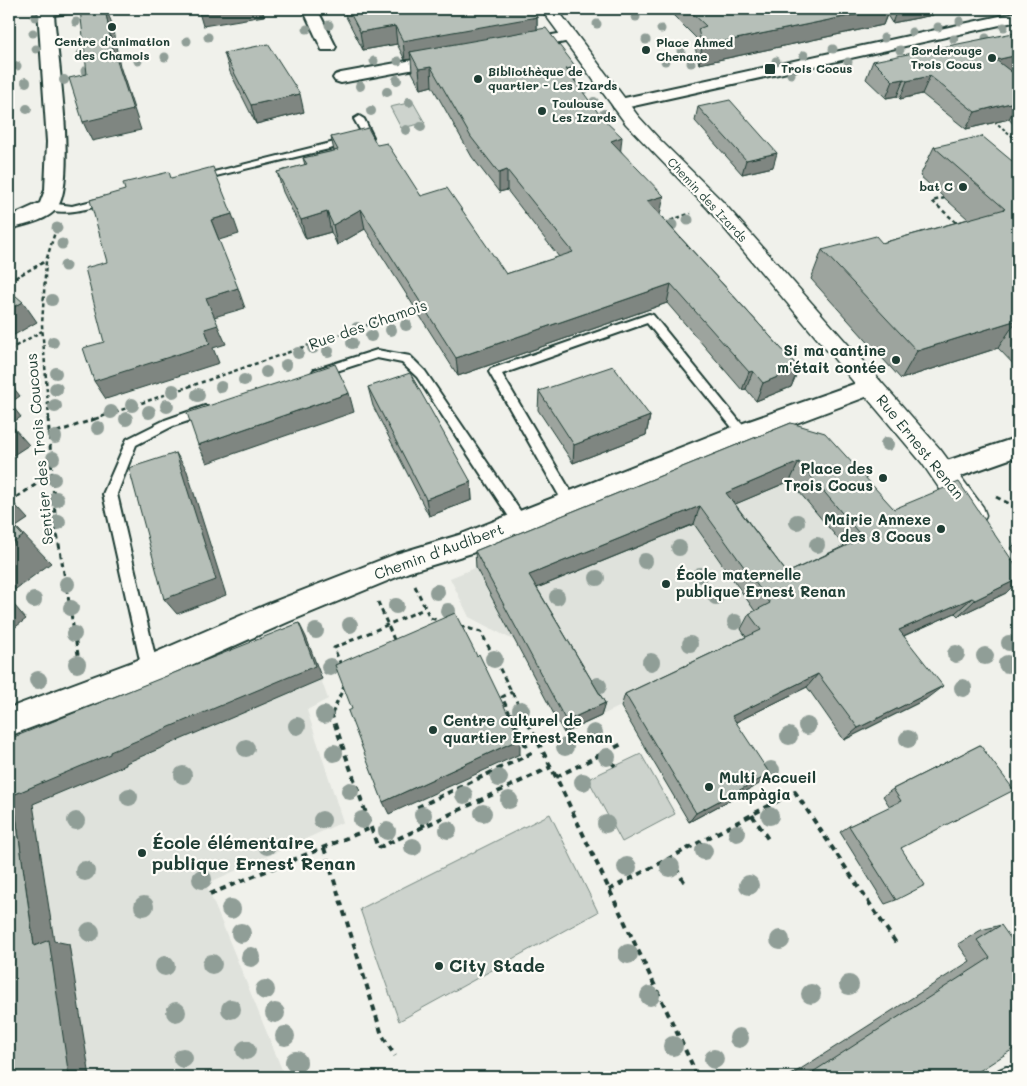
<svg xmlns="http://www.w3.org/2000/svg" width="1027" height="1086" font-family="Mali,sans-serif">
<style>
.built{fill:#dfe2dc}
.green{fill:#cdd3cd;stroke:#768880}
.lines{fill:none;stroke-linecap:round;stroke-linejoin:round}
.lane-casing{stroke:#1f3d34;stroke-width:4}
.street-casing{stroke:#1f3d34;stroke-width:4}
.secondary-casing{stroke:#1f3d34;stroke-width:3}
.path-far3{stroke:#1f3d34;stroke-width:2;stroke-dasharray:3 2.5;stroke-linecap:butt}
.path-far2{stroke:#1f3d34;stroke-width:2.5;stroke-dasharray:4 3;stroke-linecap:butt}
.path-far1{stroke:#1f3d34;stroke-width:3;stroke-dasharray:5 4;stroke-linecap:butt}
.path{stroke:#1f3d34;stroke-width:4;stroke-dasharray:6 5;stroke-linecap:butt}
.lane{fill:#fdfcf7;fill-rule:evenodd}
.street{fill:#fdfcf7;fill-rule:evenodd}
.secondary{fill:#fdfcf7;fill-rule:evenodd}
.tree{fill:#909e97}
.wall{fill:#9da49e;stroke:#1f3d34;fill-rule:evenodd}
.shaded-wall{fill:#7f8681;stroke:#1f3d34}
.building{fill:#b6bfb8;stroke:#1f3d34;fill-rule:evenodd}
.poi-dot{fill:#1f3d34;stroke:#fdfcf7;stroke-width:2}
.labels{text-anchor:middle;stroke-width:4.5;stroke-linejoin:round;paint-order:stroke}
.far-poi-label{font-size:12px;font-weight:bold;fill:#1f3d34;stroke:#fdfcf7;text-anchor:start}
.far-street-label{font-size:12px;fill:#1f3d34;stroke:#fdfcf7}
.street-label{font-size:15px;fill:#1f3d34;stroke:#fdfcf7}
.poi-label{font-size:15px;font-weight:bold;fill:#1f3d34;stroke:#fdfcf7;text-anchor:end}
.near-poi-label{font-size:18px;font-weight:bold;fill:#1f3d34;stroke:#fdfcf7;text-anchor:start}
</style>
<rect width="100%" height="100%" fill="#f0f1eb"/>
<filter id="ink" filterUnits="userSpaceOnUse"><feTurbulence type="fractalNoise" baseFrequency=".02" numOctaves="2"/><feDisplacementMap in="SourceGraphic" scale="10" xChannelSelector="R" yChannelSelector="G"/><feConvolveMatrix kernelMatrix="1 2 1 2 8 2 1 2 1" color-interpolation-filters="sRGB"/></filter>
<g filter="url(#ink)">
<g class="built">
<path d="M725,467l124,24 1,107 -286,135 -49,-92 -46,-24 -19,-39z"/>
<path d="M306,637l22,62 -21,11 36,112 -137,62 79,193h-276v-319z"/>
</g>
<g class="green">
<path d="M413,102l12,21 -24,5 -11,-21z"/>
<path d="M641,754l34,60 -53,28 -34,-63z"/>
<path d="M550,814l48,98 -199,109 -39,-112z"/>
</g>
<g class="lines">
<g class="lane-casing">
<g id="lane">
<path d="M359,116l5,3 9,18 -2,2 -172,41 -5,-3 169,-42 -9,-16z"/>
<path d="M108,197l4,1v4c-18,5 -53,17 -68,4l5,-3 23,3z"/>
<path d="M649,314l4,1 96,118 -2,3h-8l-92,-113 -145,51 75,128 -2,4h-10l-76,-134 2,-3z"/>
<path d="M377,350l33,6 15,15 100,147 2,4 -2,4h-10l-98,-149 -15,-14 -25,-5 -59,19 -6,-4 2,-3z"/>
<path d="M205,406l4,2 2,3 -2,3 -36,12 -37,19 -19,49 41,175 -3,5 -5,2 -5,-2 -3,-5 -39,-175 24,-55 38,-19z"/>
<path d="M1006,1067h12v10h-22l3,-7z"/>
</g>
</g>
<g class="street-casing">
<g id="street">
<path d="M38,9h38l-2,3 -20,3c3,38 23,166 3,193 -10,13 -33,17 -48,21v-12l31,-14 5,-13 2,-48z"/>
<path d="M303,9h14l19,38 -2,3h-12z"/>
<path d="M1018,12v9l-398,88 -6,-1 -2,-4 2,-4 6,-1z"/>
<path d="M569,32l6,2 2,3 -2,3 -56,11 -8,-5 8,-5z"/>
<path d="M446,54l6,2 2,3 -2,3 -111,21 -6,-2 -2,-3 2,-3 6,-2z"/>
<path d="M871,378l8,2 3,6 -3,6 -128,48 -279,113 -63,19 -121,50 -128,57 -151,57v-28l134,-50 125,-54 128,-50 63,-19 276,-109z"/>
<path d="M1018,437v19l-74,26 -9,-3 -3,-7 3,-7z"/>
</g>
</g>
<g class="secondary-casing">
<path id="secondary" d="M541,9h16l81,107 22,24 62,61 218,248 43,58 3,8 -3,8 -10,3 -10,-3 -41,-60 -214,-254 -82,-85z"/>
</g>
<g class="path-far3">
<path d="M103,10l11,-1"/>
<path d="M994,121l24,20"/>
</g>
<g class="path-far2">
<path d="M945,198l-13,3 26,23"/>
<path d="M664,223l27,-10"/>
<path d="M9,281l37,-20"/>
<path d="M9,350l33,-19"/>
<path d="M49,419l-7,-94 4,-64 10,-32"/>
<path d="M95,419l322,-111"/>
</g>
<g class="path-far1">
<path d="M48,418l8,109 24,139"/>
<path d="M48,435l50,-17"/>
<path d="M996,497l22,11"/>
<path d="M9,502l43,-28"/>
<path d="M415,586l15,32 12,3"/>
<path d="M378,602l17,40"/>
<path d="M460,626l21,6 42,82"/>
<path d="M341,665l-7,-17 90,-39"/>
<path d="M332,714l13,-30"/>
<path d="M510,714l-8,-17 10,-5"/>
</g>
<g class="path">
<path d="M331,713l47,135 173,-81"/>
<path d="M523,713l33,64 142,300"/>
<path d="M604,753l11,13"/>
<path d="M556,777l66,-33"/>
<path d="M752,815l16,24"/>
<path d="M424,827l-8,-19 114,-54 -20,-41"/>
<path d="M324,848l58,187 13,21"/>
<path d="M670,858l16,27"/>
<path d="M609,890l186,-98 101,151"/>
<path d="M210,894l161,-66"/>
</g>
<use href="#lane" class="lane"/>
<use href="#street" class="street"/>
<use href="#secondary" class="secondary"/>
</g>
<g class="tree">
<circle cx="35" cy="17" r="4.5"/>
<circle cx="636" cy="17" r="4.5"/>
<circle cx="960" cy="21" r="4.5"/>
<circle cx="76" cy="22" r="4.5"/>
<circle cx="597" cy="24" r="4.5"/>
<circle cx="329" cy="25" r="4.5"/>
<circle cx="938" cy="27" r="4.5"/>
<circle cx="1004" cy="27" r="4.5"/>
<circle cx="307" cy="29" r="4.5"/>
<circle cx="661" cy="29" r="4.5"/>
<circle cx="912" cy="32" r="4.5"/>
<circle cx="33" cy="33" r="4.5"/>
<circle cx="208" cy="37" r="4.5"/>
<circle cx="884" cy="38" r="4.5"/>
<circle cx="986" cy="38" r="4.5"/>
<circle cx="954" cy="39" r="4.5"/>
<circle cx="646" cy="40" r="4.5"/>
<circle cx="187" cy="41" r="4.5"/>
<circle cx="36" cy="49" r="4.5"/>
<circle cx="833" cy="49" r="4.5"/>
<circle cx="900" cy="50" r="4.5"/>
<circle cx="681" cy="51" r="4.5"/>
<circle cx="81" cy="54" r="4.5"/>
<circle cx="804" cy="55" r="4.5"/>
<circle cx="165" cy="57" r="4.5"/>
<circle cx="138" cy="61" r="4.5"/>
<circle cx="374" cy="61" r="4.5"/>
<circle cx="398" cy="61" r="4.5"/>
<circle cx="665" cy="61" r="4.5"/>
<circle cx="776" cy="61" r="4.5"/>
<circle cx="848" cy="62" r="4.5"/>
<circle cx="691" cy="63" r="4.5"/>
<circle cx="17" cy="66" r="4.5"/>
<circle cx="85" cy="71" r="4.5"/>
<circle cx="791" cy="74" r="4.5"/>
<circle cx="64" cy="80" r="5"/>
<circle cx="397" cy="80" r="5"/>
<circle cx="26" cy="82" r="5"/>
<circle cx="360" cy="86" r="5"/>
<circle cx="584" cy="89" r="5"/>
<circle cx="387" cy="92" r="5"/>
<circle cx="409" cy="102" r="5"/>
<circle cx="594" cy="102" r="5"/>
<circle cx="27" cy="109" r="5"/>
<circle cx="371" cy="111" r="5"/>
<circle cx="604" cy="114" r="5"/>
<circle cx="421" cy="127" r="5"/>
<circle cx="406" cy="130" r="5"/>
<circle cx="688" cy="220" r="5.5"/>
<circle cx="672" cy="225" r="5.5"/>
<circle cx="57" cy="228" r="5.5"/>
<circle cx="62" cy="244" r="5.5"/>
<circle cx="65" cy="266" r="5.5"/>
<circle cx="52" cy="300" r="6"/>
<circle cx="406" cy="325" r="6"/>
<circle cx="357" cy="328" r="6"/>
<circle cx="391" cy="330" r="6"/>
<circle cx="371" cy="336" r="6"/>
<circle cx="53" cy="342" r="6"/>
<circle cx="352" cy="343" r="6"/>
<circle cx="313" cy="348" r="6"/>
<circle cx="328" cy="351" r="6"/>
<circle cx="298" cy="353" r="6"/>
<circle cx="286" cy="365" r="6"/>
<circle cx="266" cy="372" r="6"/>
<circle cx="56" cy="373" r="6"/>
<circle cx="244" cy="380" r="6"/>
<circle cx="221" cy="387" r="6"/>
<circle cx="56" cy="389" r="7"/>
<circle cx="173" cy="391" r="7"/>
<circle cx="198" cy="395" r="7"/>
<circle cx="132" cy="405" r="7"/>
<circle cx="55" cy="406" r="7"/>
<circle cx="167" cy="406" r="7"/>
<circle cx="111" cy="412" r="7"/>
<circle cx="149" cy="412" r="7"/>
<circle cx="126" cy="419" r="7"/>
<circle cx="98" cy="428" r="7"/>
<circle cx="55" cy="437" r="7"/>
<circle cx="887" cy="444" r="7"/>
<circle cx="53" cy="458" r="7"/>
<circle cx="54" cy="479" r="7"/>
<circle cx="56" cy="499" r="8"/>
<circle cx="58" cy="522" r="8"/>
<circle cx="797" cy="522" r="8"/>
<circle cx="817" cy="545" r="8"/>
<circle cx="679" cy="548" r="8"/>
<circle cx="645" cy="561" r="8"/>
<circle cx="700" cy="575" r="8"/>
<circle cx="597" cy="578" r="8"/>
<circle cx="67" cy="584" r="8"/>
<circle cx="437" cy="592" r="8"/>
<circle cx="557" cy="597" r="8"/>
<circle cx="716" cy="597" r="8"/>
<circle cx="34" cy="600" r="8"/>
<circle cx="396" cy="606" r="8"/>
<circle cx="71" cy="608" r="8"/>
<circle cx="448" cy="611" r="8"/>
<circle cx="735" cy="622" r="8"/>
<circle cx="350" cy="625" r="8"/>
<circle cx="316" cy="631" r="8"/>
<circle cx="74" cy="634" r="8"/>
<circle cx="1009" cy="643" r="8"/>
<circle cx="690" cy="644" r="8"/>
<circle cx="956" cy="654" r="9"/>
<circle cx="985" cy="656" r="9"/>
<circle cx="494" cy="659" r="9"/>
<circle cx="651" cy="662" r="9"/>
<circle cx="77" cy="664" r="9"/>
<circle cx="1007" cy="664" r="9"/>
<circle cx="330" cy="667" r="9"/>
<circle cx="38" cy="680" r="9"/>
<circle cx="598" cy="686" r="9"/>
<circle cx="963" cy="688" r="9"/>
<circle cx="521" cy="710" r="9"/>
<circle cx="324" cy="715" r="9"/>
<circle cx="297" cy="726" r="9"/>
<circle cx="807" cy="726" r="9"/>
<circle cx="594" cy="733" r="9"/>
<circle cx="789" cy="736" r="9"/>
<circle cx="908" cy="739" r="9"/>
<circle cx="565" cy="747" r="9"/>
<circle cx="246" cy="748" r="9"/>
<circle cx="334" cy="753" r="9"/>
<circle cx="607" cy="757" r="9"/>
<circle cx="771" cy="770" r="9"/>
<circle cx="183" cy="775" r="9"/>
<circle cx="499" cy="778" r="9"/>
<circle cx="583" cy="782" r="9"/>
<circle cx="350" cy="791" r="9"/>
<circle cx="464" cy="795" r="9"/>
<circle cx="129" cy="797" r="9"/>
<circle cx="509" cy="800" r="9"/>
<circle cx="483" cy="813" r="9"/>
<circle cx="423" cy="815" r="9"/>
<circle cx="770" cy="816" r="9"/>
<circle cx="322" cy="820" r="9"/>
<circle cx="362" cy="820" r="9"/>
<circle cx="76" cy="821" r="9"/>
<circle cx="606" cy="824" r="9"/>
<circle cx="448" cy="830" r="9"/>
<circle cx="387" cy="831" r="9"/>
<circle cx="737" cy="833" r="9"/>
<circle cx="267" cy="846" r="9"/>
<circle cx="413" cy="847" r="9"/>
<circle cx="704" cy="851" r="9"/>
<circle cx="627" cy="867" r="10"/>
<circle cx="670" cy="867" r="10"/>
<circle cx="85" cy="871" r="10"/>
<circle cx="202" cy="879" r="10"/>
<circle cx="749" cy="885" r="10"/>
<circle cx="144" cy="906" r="10"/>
<circle cx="231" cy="909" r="10"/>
<circle cx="90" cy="932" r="10"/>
<circle cx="241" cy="933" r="10"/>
<circle cx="780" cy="940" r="10"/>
<circle cx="628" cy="954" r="10"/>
<circle cx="251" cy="957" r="10"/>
<circle cx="212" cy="964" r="10"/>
<circle cx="165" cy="966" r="10"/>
<circle cx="849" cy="985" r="10"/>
<circle cx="265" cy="990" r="10"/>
<circle cx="811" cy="994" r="10"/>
<circle cx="650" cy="996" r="10"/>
<circle cx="231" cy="1009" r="10"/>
<circle cx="176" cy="1012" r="10"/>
<circle cx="275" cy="1013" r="10"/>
<circle cx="285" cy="1036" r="10"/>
<circle cx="739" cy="1038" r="10"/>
<circle cx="673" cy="1046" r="10"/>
<circle cx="246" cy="1050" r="10"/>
<circle cx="183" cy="1058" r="10"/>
<circle cx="714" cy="1059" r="10"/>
<circle cx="296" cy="1062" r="11"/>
</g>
<g class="wall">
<path d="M342,9h190v1l5,7v13l38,52 46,69 39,64 139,153 -8,19 -35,14 -10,-12 -4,1 -75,-87 -209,73 -93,-147 -28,16 -6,-13 -25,7 -23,-47 -6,-20 28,-7 -2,-7 31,-7 -3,-14 46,8 44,51 85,78 53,-17 -52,-67 -8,2 -27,-35 -40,-71 -11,3 -9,-17 -1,-13 -6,1 -8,-16 -34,6z"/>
<path d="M667,9h81l4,4 14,-4h169l-2,6 -41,8 -5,-8 -4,10 -184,39 -4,-17 1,-9z"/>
<path d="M1006,9h12v2l-8,1z"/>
<path d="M224,53l80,59 -48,12 -26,-52z"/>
<path d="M873,61l145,9 -6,2 6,5v53l-9,-11 -43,10 -44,-35 -22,5 -3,-3 -11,2 -20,-19z"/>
<path d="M698,107l75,60 -31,7 -47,-53z"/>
<path d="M934,147l84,19v203l-20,-21 -97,31 -90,-100 11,-29 60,-7 86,-24 -48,-43z"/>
<path d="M368,387l103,95 1,18 -43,16 -56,-110z"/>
<path d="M539,391l111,25 -4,19 -73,28 -35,-53z"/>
<path d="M791,423l103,86 112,84 -48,23 -3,-3 -51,23 22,63 -82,41 -37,-53 -71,35 23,62 -70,38 -68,-115 4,-13 121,-57 -5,-8 8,-15 6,-3 -61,-87 -157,64 68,115 -4,13 -37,17 -88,-165 -1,-17zM790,481l54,65 -57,27 -52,-69z"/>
<path d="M1018,541v18l-7,-11z"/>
<path d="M980,745l-79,103 -5,52 -11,4 -45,-72 9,-6 41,-19 -7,-11 10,-7z"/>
<path d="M1001,925l14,67 -45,85h-182l182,-116 -12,-17 23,-14z"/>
</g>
<g class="shaded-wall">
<path d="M105,9h1l5,12 9,45 21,64 -49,11 -9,-19 29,-76z"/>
<path d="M198,9h64l2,7 -61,10z"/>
<path d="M526,9h6v9l5,-1v19l-127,16 1,7 -6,1 -2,-19z"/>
<path d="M883,9h6l-6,16 -184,39 3,-18z"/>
<path d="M904,9h31l-2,6 -41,8 5,-13z"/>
<path d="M1011,9h7v2l-8,1z"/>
<path d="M395,26l2,18 -34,6 -3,-18z"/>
<path d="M1018,55v15l-31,8 9,-18z"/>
<path d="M431,67l1,19 -11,3 -2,-20z"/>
<path d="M576,67l-1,20 -9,-18z"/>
<path d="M930,76l-8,18 -22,5 7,-18z"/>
<path d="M904,79l-7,17 -11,2 7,-17z"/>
<path d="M300,94l4,18 -48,12 -5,-19z"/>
<path d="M1018,101l-9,18 -43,10 9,-17z"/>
<path d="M622,137l-2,20 -9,-16z"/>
<path d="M777,153l-4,14 -31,7 4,-14z"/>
<path d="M507,170v20l-8,2v-19z"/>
<path d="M664,196l-4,19 -13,-14z"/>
<path d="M361,209l4,20 -28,16 -4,-20z"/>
<path d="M327,212l4,20 -25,7 -5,-19z"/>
<path d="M232,214l7,20 -20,6 -8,-20z"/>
<path d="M671,284l-4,19 -209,73 -2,-18z"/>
<path d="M238,288l7,20 -31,9 12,27 -13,4 6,15 -113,36 -12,-18 111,-52 1,-31z"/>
<path d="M23,302l14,20 -28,16v-28z"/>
<path d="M1017,320l-19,28 -97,31 16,-28z"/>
<path d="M9,364l5,6 -5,4z"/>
<path d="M799,368l-8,19 -35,14 7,-18z"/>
<path d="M753,371l-7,18 -4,1 7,-18z"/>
<path d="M9,382l11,14 -10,7 11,14 -12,8z"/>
<path d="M349,393l5,19 -147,51 -9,-18z"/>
<path d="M650,416l-4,19 -73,28 1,-18z"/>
<path d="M13,427l16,18 -20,13v-28z"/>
<path d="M176,453l11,18 39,124 -49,19 -13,-15z"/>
<path d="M799,462l-9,19 -71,30 7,-18z"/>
<path d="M471,482l1,18 -43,16 -3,-17z"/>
<path d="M9,498l19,21 -12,8 35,36 -42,31z"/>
<path d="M700,506l-6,18 -165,67v-16z"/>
<path d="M1018,579v2l-12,12 -48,23 17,-16z"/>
<path d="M972,598l-17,15 -70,31 14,-14z"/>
<path d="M9,599l17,20 -17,13z"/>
<path d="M299,623l7,14 16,42 -196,84v2l-93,39 21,137 15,3 21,133h-21l-35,-131 -21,-151 97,-43z"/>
<path d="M818,674l-11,13 -83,41 8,-12z"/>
<path d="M943,686l-17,13 -82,41 14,-12z"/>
<path d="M605,703l-4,13 -37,17 2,-12z"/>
<path d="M520,739v15l-131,60 -6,-12z"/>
<path d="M770,774l-11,10 -70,38 7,-9z"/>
</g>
<g class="building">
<path d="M80,9h25l7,37 21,64 -50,12 -14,-44 18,-4z"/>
<path d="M348,9h183l6,8 -134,24 -8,-15 -35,6z"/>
<path d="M688,9h60l4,4 14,-4h117l-181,37 -4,-17 8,-3z"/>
<path d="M546,28l30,39 -10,2 36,49 20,19 -11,4 53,55 -17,5 152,167 -36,15 -10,-12 -4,1 -78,-88 -215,74 -95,-149 -28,16 -6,-13 -26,8 -24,-48 30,-8 -4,-6 35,-8 -7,-13 37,-9 9,17 10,-2 34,53 26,-8 59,86 67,-22 -66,-82 -8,3 -28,-36 -40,-70 -12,2 -9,-17z"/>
<path d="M1018,32v23l-22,5 22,17v24l-43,11 -45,-36 -23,5 -3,-2 -11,2 -20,-20z"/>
<path d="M268,44l32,50 -49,11 -27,-52z"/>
<path d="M730,100l47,53 -31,7 -48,-53z"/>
<path d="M982,136l36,30v155l-1,-1 -100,31 -95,-101 54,-14 6,7 123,-34 -71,-62z"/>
<path d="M213,167l19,47 -21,6 27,68 -32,10 12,27 -13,4 5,15 -116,37 -11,-33 21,-6 -19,-74 22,-6 -17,-62 35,-10 -2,-7 46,-11 2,6z"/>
<path d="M9,290l14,12 -14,8z"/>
<path d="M335,364l14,29 -151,52 -11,-32z"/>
<path d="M613,366l37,50 -76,29 -35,-54z"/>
<path d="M410,373l61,109 -45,17 -58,-112z"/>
<path d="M9,422l4,5 -4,3z"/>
<path d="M791,423l34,10 69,76 65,-27 59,87v10l-43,21 -3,-2 -73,32 44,56 -85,42 -40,-54 -86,42 38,58 -74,39 -71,-119 136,-64 -12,-16 21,-11 -70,-97 -171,69 76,128 -39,18 -91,-170zM799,462l64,76 -76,35 -61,-80z"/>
<path d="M176,453l40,127 -52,19 -35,-131z"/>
<path d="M9,521l14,15 -14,10z"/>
<path d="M455,613l22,43 2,-2 41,85 -137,63 -35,-91 4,-2 -17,-44z"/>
<path d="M299,623l16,43 -205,86v2l-97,41 21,151 15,-6 20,137h-60v-338z"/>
<path d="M980,745l34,45 -113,58 24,37 -29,15 -47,-74 52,-25 -8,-12z"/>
<path d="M1001,925l17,24v41l-3,2 3,5v31l-1,1 1,1v16l-48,31h-165l185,-119 -13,-18z"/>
</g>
</g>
<g class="poi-dot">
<circle cx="112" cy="27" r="5"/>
<circle cx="646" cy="50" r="5"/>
<circle cx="992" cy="58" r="5"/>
<rect x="764" y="63" width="12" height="12" rx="2.5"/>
<circle cx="478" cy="79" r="5"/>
<circle cx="542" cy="111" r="5"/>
<circle cx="963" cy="187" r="5"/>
<circle cx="896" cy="360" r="5"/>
<circle cx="883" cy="478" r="5"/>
<circle cx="941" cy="529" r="5"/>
<circle cx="666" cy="584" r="5"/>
<circle cx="433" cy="730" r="5"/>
<circle cx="709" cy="787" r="5"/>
<circle cx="142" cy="853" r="5"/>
<circle cx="439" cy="966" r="5"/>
</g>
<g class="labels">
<g class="far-poi-label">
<text x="112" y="46" text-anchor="middle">Centre d'animation<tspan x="112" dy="14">des Chamois</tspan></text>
<text x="656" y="47">Place Ahmed<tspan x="656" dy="14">Chenane</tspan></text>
<text x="982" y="55" text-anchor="end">Borderouge<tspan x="982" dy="14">Trois Cocus</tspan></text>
<text x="781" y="73">Trois Cocus</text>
<text x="488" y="76">Bibliothèque de<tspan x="488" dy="14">quartier - Les Izards</tspan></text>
<text x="552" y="108">Toulouse<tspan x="552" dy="14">Les Izards</tspan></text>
<text x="953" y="191" text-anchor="end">bat C</text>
</g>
<g class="far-street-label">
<text transform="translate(707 200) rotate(47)" y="4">Chemin des Izards</text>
</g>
<g class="street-label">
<text transform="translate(368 325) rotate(-19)" y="5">Rue des Chamois</text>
<text transform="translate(920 447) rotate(51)" y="5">Rue Ernest Renan</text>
<text transform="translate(40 449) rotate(-95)" y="5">Sentier des Trois Coucous</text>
<text transform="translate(439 552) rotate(-20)" y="5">Chemin d'Audibert</text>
</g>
<g class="poi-label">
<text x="886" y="356">Si ma cantine<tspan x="886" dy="17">m'était contée</tspan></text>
<text x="873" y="474">Place des<tspan x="873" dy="17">Trois Cocus</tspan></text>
<text x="931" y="525">Mairie Annexe<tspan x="931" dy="17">des 3 Cocus</tspan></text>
<text x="676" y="580" text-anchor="start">École maternelle<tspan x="676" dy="17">publique Ernest Renan</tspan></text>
<text x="443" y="726" text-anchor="start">Centre culturel de<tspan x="443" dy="17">quartier Ernest Renan</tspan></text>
<text x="719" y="783" text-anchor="start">Multi Accueil<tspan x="719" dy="17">Lampàgia</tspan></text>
</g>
<g class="near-poi-label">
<text x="152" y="849">École élémentaire<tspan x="152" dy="21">publique Ernest Renan</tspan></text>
<text x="449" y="972">City Stade</text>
</g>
</g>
<rect width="1027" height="1086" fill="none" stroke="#fdfcf7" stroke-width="30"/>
<rect x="15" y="15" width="997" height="1056" fill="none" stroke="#1f3d34" stroke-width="2" filter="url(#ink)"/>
</svg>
